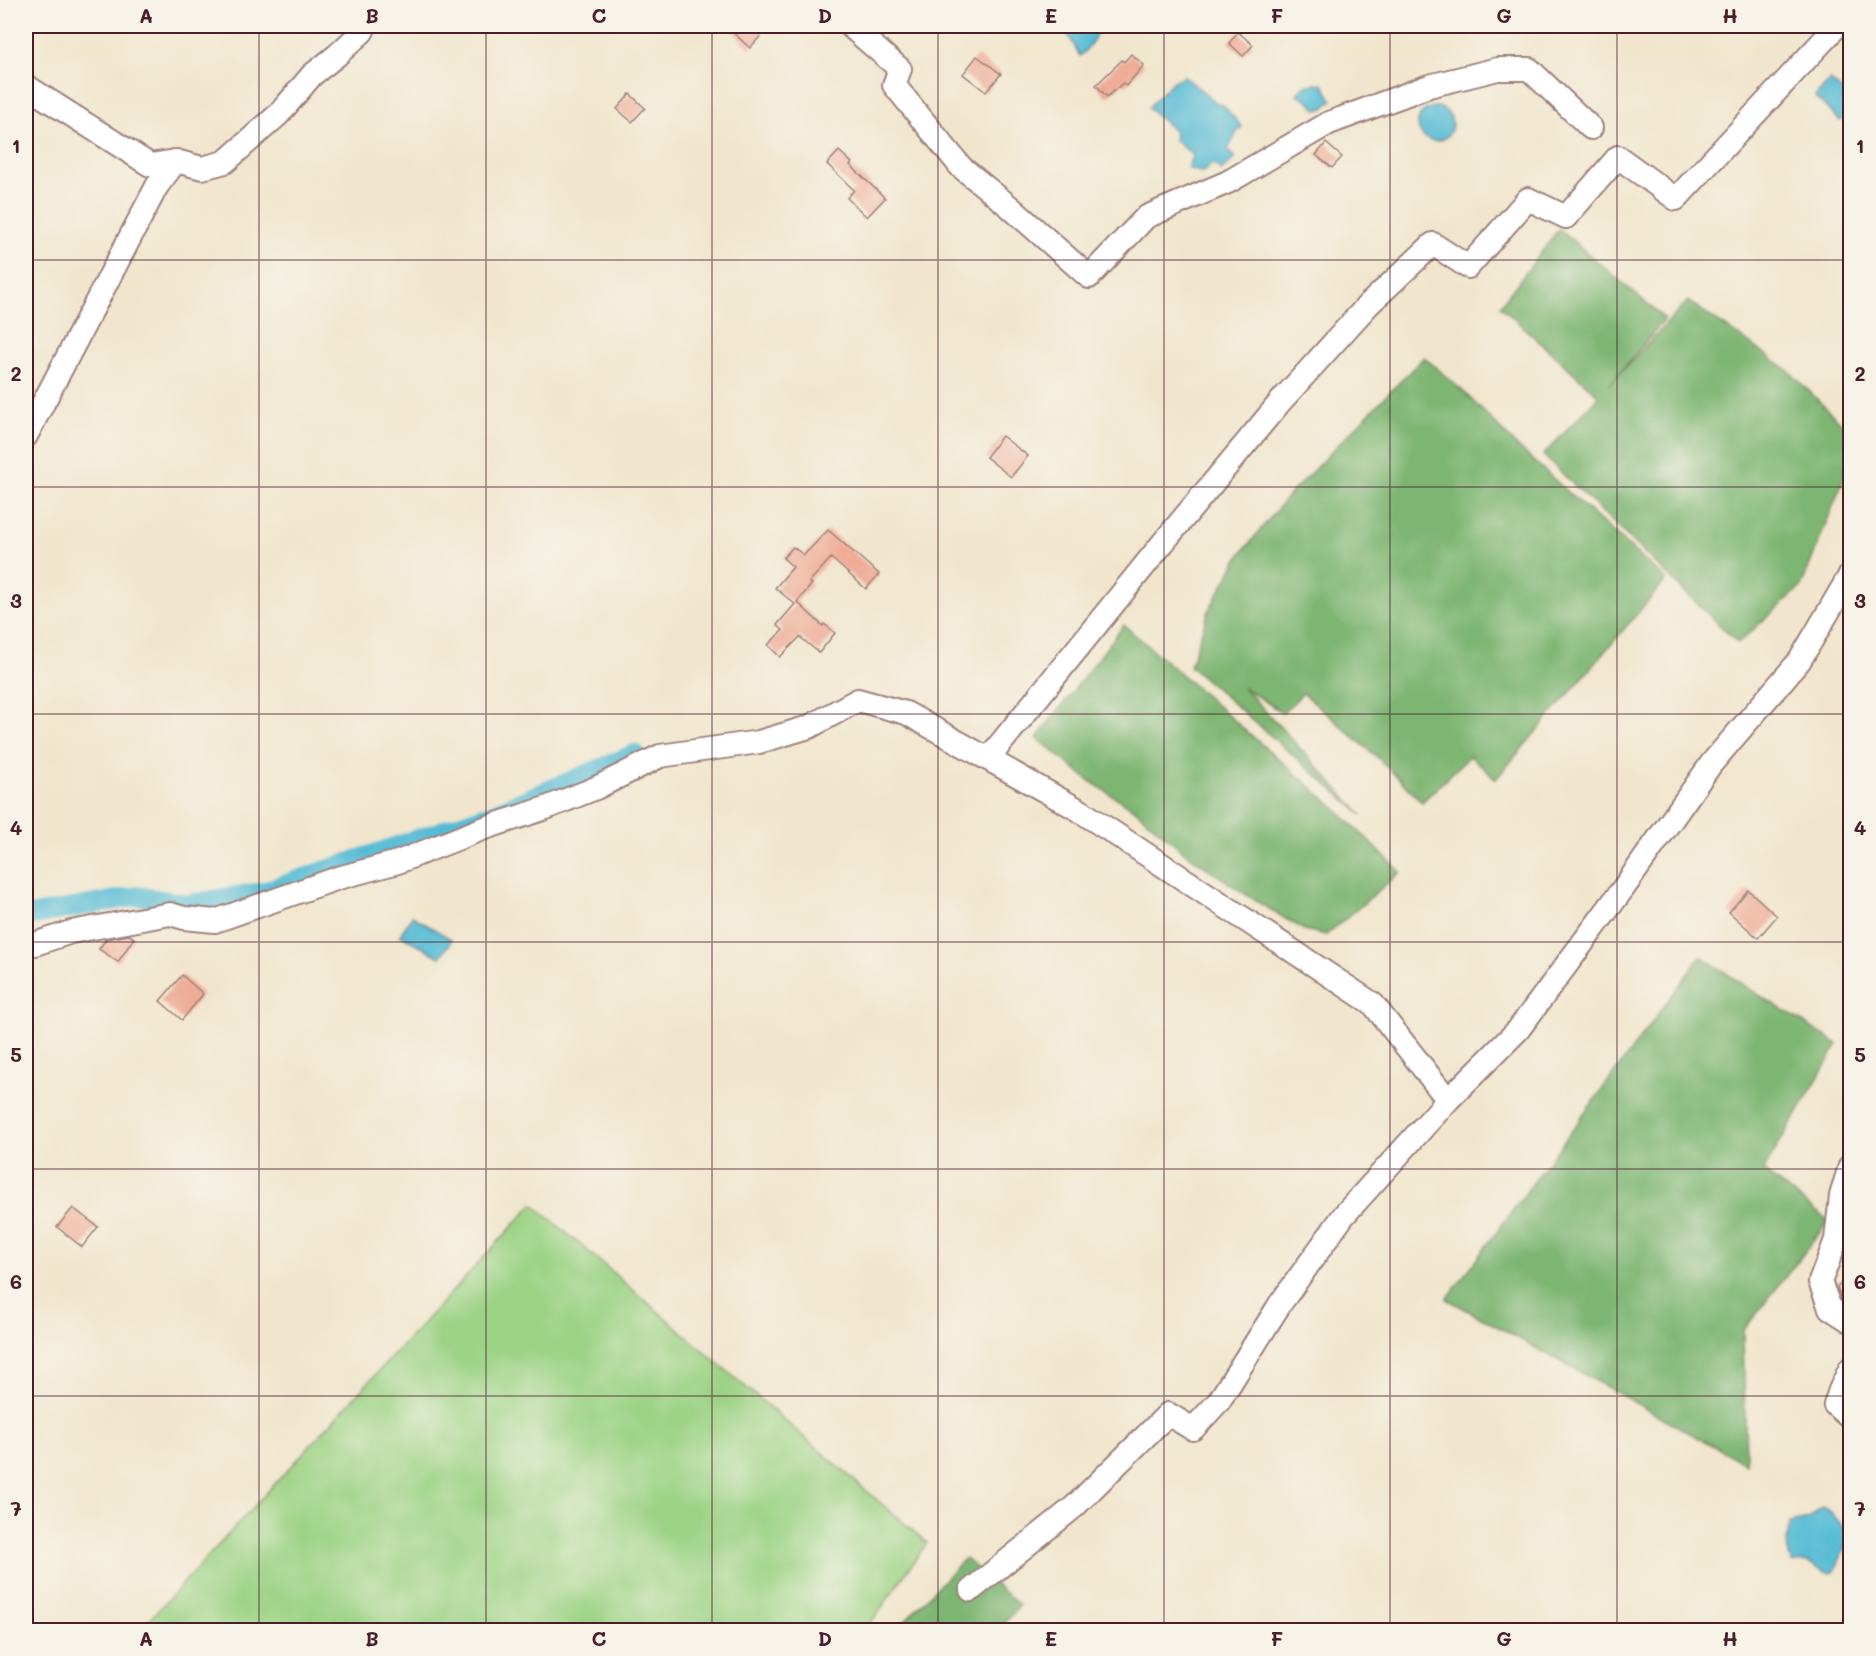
<svg xmlns="http://www.w3.org/2000/svg" width="1876" height="1656" font-family="Mali,sans-serif">
<style>
.green{fill:#9cd385;stroke:#737958;stroke-width:1.5}
.forest{fill:#7db572;stroke:#646a4e;stroke-width:1.5}
.water{fill:#57bcd5;stroke:#506e80;stroke-width:1.5}
.lines{fill:none;stroke-linecap:round;stroke-linejoin:round}
.canal{stroke:#57bcd5;stroke-width:20}
.building{fill:#efad98}
.minor-casing{stroke:#9e827c;stroke-width:26}
.minor{stroke:#fff;stroke-width:22}
.grid{fill:none;stroke:#4a1f2b;stroke-width:1.5;stroke-opacity:0.55}
.neatline{fill:none;stroke:#4a1f2b;stroke-width:2}
.grid-label{font-size:20px;text-anchor:middle;font-weight:bold;fill:#4a1f2b}
</style>
<rect width="100%" height="100%" fill="#f7f3e8"/>
<filter id="ink" filterUnits="userSpaceOnUse"><feTurbulence type="fractalNoise" baseFrequency=".0167" numOctaves="2"/><feDisplacementMap in="SourceGraphic" scale="12" xChannelSelector="R" yChannelSelector="G"/><feConvolveMatrix kernelMatrix="1 2 1 2 8 2 1 2 1" color-interpolation-filters="sRGB"/></filter>
<filter id="wash" filterUnits="userSpaceOnUse"><feTurbulence type="fractalNoise" baseFrequency=".008" numOctaves="4" result="noise"/><feDisplacementMap in="SourceGraphic" scale="24" xChannelSelector="R" yChannelSelector="G"/><feGaussianBlur stdDeviation="1.35" result="paint"/><feColorMatrix in="noise" values="0 0 0 0 0 0 0 0 0 0 0 0 0 0 0 0 0 1.4 0 .05"/><feComposite in="paint" operator="in"/></filter>
<g filter="url(#wash)">
<rect width="100%" height="100%" fill="#f1e6cd"/>
<path class="green" d="M533,1204l394,339 -61,87h-726z"/>
<g class="forest">
<path d="M1559,229l106,90 -56,66 79,-84 100,69 62,62v31l-49,124 -63,56 -195,-188 56,-59 -99,-90z"/>
<path d="M1424,357l41,36 52,53 149,134 -170,199 -26,-23 -48,46 -44,-44 -75,-65 -20,20 -40,-26 119,128 -172,-149 19,-56 31,-55 47,-58z"/>
<path d="M1124,625l209,181 68,66 -75,63 -22,-5 -56,-34 -64,-44 -50,-43 -46,-29 -51,-42z"/>
<path d="M1701,956l58,39 79,49 -75,127 66,50 -86,110 3,133 -299,-165z"/>
<path d="M965,1558l54,47 -19,25h-111l8,-1z"/>
</g>
<g class="water">
<path d="M1063,26h35c-1,12 -8,21 -18,30z"/>
<path d="M1184,76l34,28 5,1 19,22 -5,5 -9,18 7,8 -14,13 -8,-8 -10,10 -16,-5 6,-13 -19,-15 1,-9 -27,-23 25,-27z"/>
<path d="M1830,80l20,19v10l-10,12 -25,-24z"/>
<path d="M1323,83l9,17 -8,8 -7,2 -10,-11 -10,-5 6,-8z"/>
<circle cx="1435" cy="124" r="17"/>
<path d="M412,916l39,23 -2,6 -9,12 -40,-22z"/>
<path d="M1822,1507l9,5 19,23 -15,36c-11,6 -16,-5 -27,-8 -4,-1 -10,0 -15,0 -8,-10 -6,-28 -3,-40l19,-4z"/>
</g>
<g class="lines">
<path class="canal" d="M29,916l109,-20 50,8 78,-13 228,-78 141,-59"/>
</g>
<g id="blocks">
<g class="building">
<path d="M726,26h30l8,6 -14,16z"/>
<path d="M1238,32l15,13 -10,11 -14,-13z"/>
<path d="M1131,54l13,11 -18,21 -3,-3 -16,14 -11,-12 26,-25 2,2z"/>
<path d="M977,56l24,18 -15,18 -23,-18z"/>
<path d="M630,94l15,14 -13,14 -15,-13z"/>
<path d="M1326,143l16,14 -10,11 -16,-13z"/>
<path d="M839,151l13,12 -2,2 35,33 -18,19 -20,-19 7,-8 -27,-26z"/>
<path d="M1002,436l26,20 -17,21 -25,-20z"/>
<path d="M828,530l51,44 -13,15 -35,-31 -22,24 3,2 -15,18 26,24 1,-2 11,9 -16,20 -19,-16 -20,20 -12,-12 15,-15 -6,-5 18,-21 -20,-16 18,-21 -10,-9 10,-11 11,8z"/>
<path d="M1748,890l29,26 -19,22 -29,-26z"/>
<path d="M129,935l5,3 -16,24 -19,-13 7,-10z"/>
<path d="M182,975l21,19 -21,26 -22,-19z"/>
<path d="M73,1208l25,19 -16,20 -25,-20z"/>
<path d="M1841,1283l10,8v14l-10,-6 -4,-11z"/>
</g>
</g>
</g>
<g filter="url(#ink)">
<use href="#blocks" fill-opacity="0" stroke="#9e827c" stroke-width="1.5"/>
<g class="lines">
<g class="minor-casing">
<g id="minor">
<path d="M850,26l50,43 -6,16 67,82 49,40 79,70 57,-60 82,-35 101,-59 100,-37 69,-17h31l62,59"/>
<path d="M26,86l124,79 26,-4"/>
<path d="M26,436l131,-250 19,-25 26,7 23,-6 54,-48 33,-39 24,-19 26,-24 3,-6"/>
<path d="M988,759l174,-215 119,-143 87,-96 65,-61 35,23 60,-68 38,18 52,-60 58,42 161,-173"/>
<path d="M26,943l9,1 36,-12 99,-18 14,4 31,3 123,-43 60,-16 84,-33 64,-21 50,-20 64,-32 99,-14 50,-15 49,-27 48,13 173,97 294,194 75,96"/>
<path d="M1850,1166l-9,30 -5,44 -16,42 10,26 20,13"/>
<path d="M1850,1369l-10,21 -5,15 15,13"/>
<path d="M971,1590l103,-83 94,-93 25,15 26,-28 61,-97 64,-89 104,-115 70,-70 107,-144 86,-122 89,-104 50,-85"/>
</g>
</g>
<use href="#minor" class="minor"/>
</g>
</g>
<path class="grid" d="M259,26v1604M486,26v1604M712,26v1604M938,26v1604M1164,26v1604M1390,26v1604M1617,26v1604M26,260h1824M26,487h1824M26,714h1824M26,942h1824M26,1169h1824M26,1396h1824"/>
<rect width="1876" height="1656" fill="none" stroke="#f7f3e8" stroke-width="66"/>
<rect x="33" y="33" width="1810" height="1590" class="neatline"/>
<g class="grid-label">
<text x="146" y="23">A</text>
<text x="372" y="23">B</text>
<text x="599" y="23">C</text>
<text x="825" y="23">D</text>
<text x="1051" y="23">E</text>
<text x="1277" y="23">F</text>
<text x="1504" y="23">G</text>
<text x="1730" y="23">H</text>
<text x="16" y="153">1</text>
<text x="1860" y="153">1</text>
<text x="16" y="381">2</text>
<text x="1860" y="381">2</text>
<text x="16" y="608">3</text>
<text x="1860" y="608">3</text>
<text x="16" y="835">4</text>
<text x="1860" y="835">4</text>
<text x="16" y="1062">5</text>
<text x="1860" y="1062">5</text>
<text x="16" y="1289">6</text>
<text x="1860" y="1289">6</text>
<text x="16" y="1516">7</text>
<text x="1860" y="1516">7</text>
<text x="146" y="1646">A</text>
<text x="372" y="1646">B</text>
<text x="599" y="1646">C</text>
<text x="825" y="1646">D</text>
<text x="1051" y="1646">E</text>
<text x="1277" y="1646">F</text>
<text x="1504" y="1646">G</text>
<text x="1730" y="1646">H</text>
</g>
</svg>
